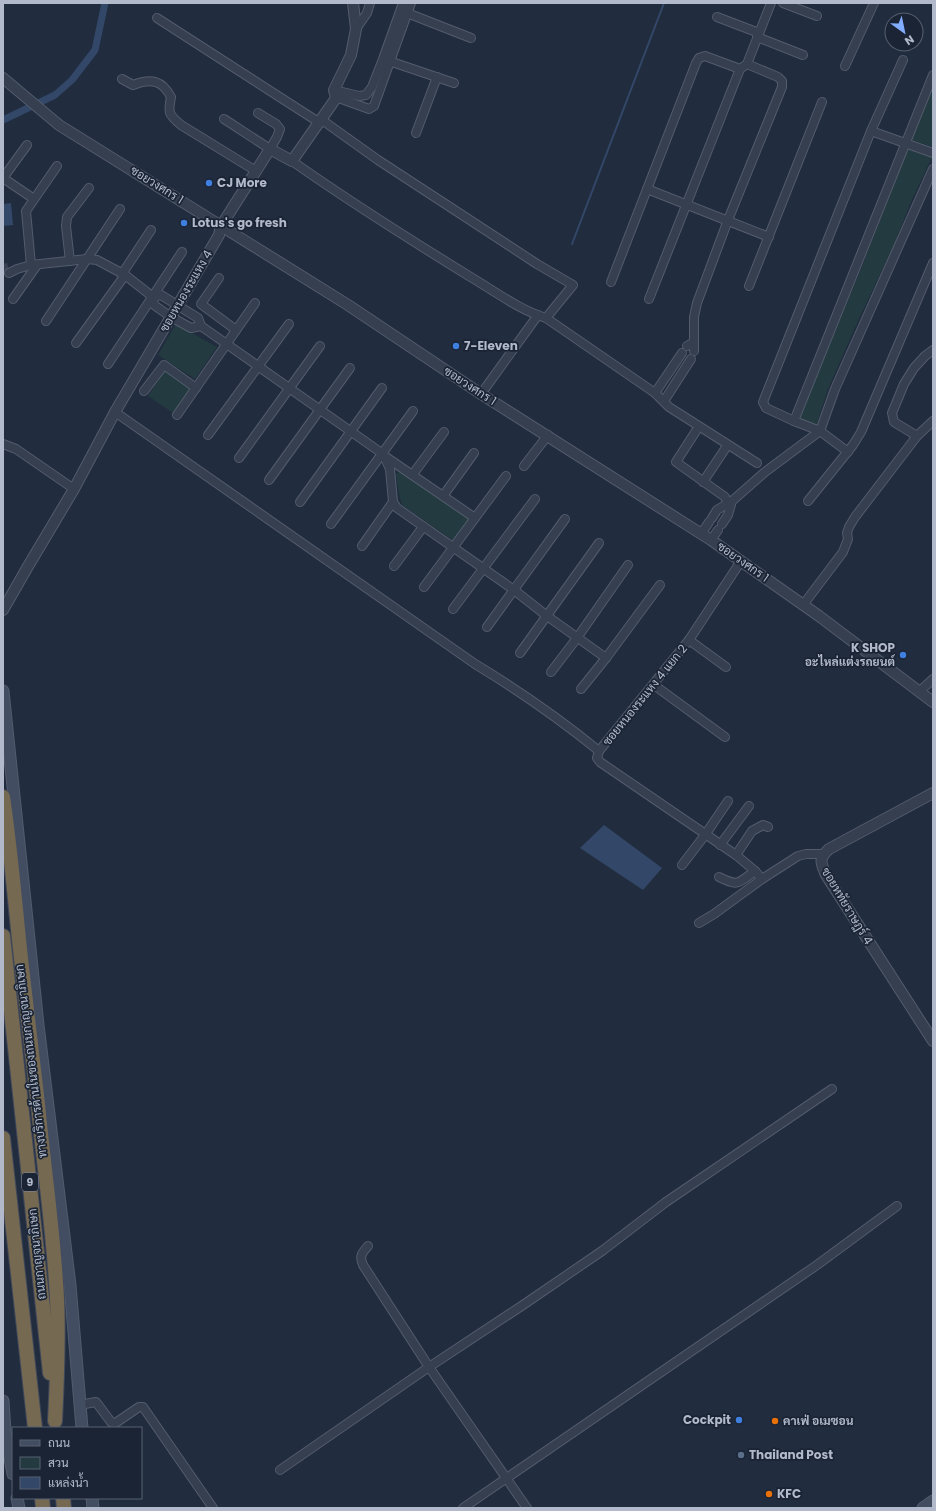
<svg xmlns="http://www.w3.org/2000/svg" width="936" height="1511" font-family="Poppins,Sarabun,sans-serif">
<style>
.green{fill:#233b40}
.water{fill:#334768}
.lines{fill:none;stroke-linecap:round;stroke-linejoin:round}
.stream{stroke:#334768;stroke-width:2}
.canal{stroke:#334768;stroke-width:7}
.minor-tunnel{stroke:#374154;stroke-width:8;stroke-dasharray:8 4;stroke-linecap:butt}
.minor-casing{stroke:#535c6d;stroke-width:10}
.tertiary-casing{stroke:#535c6d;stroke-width:12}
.secondary-casing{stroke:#535c6d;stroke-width:13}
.motorway-casing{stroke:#40495a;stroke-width:16}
.minor{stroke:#353f4f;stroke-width:8}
.tertiary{stroke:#353f4f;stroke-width:10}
.secondary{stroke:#424d62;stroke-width:11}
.motorway{stroke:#766951;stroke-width:14}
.shop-dot{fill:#3f7fe0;stroke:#1a2434;stroke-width:1.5}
.food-dot{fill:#e8710a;stroke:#1a2434;stroke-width:1.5}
.service-dot{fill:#5c6f8a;stroke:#1a2434;stroke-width:1.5}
.labels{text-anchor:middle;stroke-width:3.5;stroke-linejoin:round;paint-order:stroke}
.shield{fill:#1a2434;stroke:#848c9d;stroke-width:1}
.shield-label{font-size:11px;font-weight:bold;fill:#b1b9ca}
.poi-label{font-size:12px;font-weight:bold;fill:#b1b9ca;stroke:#1a2434;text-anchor:start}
.street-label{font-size:12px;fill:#b1b9ca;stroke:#1a2434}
</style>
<rect width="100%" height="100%" fill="#212c3f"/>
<g class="green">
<path d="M933,88v59l-21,-7z"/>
<path d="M908,149l24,8 -22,47 -16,41 -37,78 -29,66 -12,37 -19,-7 17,-37 47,-113z"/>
<path d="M176,324l41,23 -22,32 -37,-24z"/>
<path d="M165,371l25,18 -17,24 -25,-17z"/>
<path d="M400,471l70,48 -16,22 -52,-36 -3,-11 -3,-19z"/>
</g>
<g class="water">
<path d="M11,203l2,22 -10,1 1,-22z"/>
<path d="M604,825l58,43 -19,22 -63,-42z"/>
</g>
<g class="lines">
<path class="stream" d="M572,244l92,-241"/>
<path class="canal" d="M3,120l52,-25 17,-15 23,-30 10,-47"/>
<path class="minor-tunnel" d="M3,268l5,-1"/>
<g class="minor-casing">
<g id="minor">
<path d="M783,3l34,13"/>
<path d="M402,11l69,27"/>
<path d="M717,17l42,16"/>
<path d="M157,18l163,105"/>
<path d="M356,29l11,-16 3,-10"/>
<path d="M757,37l46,18"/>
<path d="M386,60l68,23"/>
<path d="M845,66l29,-63"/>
<path d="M122,79l11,6c18,-7 29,-5 38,12 -3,16 -3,17 10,28l75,46"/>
<path d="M334,90l25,6 7,-1 6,-8 11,-28 20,-56"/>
<path d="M336,97l33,12 5,-3 37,-103"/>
<path d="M224,119l46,30 7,-12 3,-8 -4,-5 -18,-11"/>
<path d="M322,120l56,40 159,104 36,21 -27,33"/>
<path d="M871,131l62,22"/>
<path d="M416,133l21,-56"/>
<path d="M292,161c58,41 117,78 177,115 24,14 50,34 77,42l109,75 14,14 88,56"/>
<path d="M3,178l24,-33"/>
<path d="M3,178l31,21"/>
<path d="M647,189l122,48"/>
<path d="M70,261l-4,-35 1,-9 22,-29"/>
<path d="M31,265l-5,-54 31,-45"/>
<path d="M9,273l8,-4 14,-4 56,-6 10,1 28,15 28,22 1,8 17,12 20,11 10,-2"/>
<path d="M122,274l29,-44"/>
<path d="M219,278l-18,26 35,26"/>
<path d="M611,282l85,-219 3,-5 6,-2 35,13"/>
<path d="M749,286l73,-184"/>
<path d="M153,297l8,-2 37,23 3,8 182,128 7,15 3,33 4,6 117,82 33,26 59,42"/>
<path d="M13,299l24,-34"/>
<path d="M649,299l91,-230 7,-5 24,-61"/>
<path d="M46,321l74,-112"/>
<path d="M694,342v-25l3,-14 31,-83 54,-133v-6l-4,-4 -31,-13"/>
<path d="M76,343l49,-68"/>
<path d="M687,346l7,-4v9"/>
<path d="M108,364l74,-112"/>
<path d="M144,391l20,-26 32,23"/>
<path d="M655,393l27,-40"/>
<path d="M481,394l57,-79"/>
<path d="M664,401l27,-42"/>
<path d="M115,412l360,252c43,26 85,55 124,87"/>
<path d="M177,415l78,-112"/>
<path d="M794,421l-28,-13 -3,-6 108,-271 32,-71"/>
<path d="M696,431l-20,31 49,35 3,7"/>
<path d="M208,435l81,-111"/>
<path d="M917,436l-23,-14 -2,-9 12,-29 10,-16 11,-12 8,-6"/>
<path d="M3,444l13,5 58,40"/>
<path d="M848,452l-28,-21 -26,-10 139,-346"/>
<path d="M383,455l92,63"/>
<path d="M239,458l81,-112"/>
<path d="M524,466l24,-31"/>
<path d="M413,474l31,-42"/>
<path d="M269,480l81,-112"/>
<path d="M703,482l22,-33"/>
<path d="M443,496l31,-43"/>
<path d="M808,501l45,-56 8,-13 72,-169"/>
<path d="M300,502l82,-114"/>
<path d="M712,518l5,-8 15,-9 33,-29 55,-41 15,-42 98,-220"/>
<path d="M331,524l82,-113"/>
<path d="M722,524l6,-9 4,-14"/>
<path d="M701,534l8,-12"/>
<path d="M711,540l7,-10"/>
<path d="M362,546l31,-44"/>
<path d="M741,561l-52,79 -90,111 -2,7 3,4 136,93 19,16 7,8"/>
<path d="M394,566l29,-39"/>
<path d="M424,587l82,-111"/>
<path d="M803,605l40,-53 5,-13 -1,-6 2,-6 6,-10 62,-81 16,-15"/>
<path d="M453,609l82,-110"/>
<path d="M487,627l78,-108"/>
<path d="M689,640l37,27"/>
<path d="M520,653l79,-110"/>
<path d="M551,672l26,-34 51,-73"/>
<path d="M654,685l71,52"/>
<path d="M581,689l25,-31 54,-73"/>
<path d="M920,691l13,-12"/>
<path d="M720,845l29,-39"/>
<path d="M736,855l16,-24 11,-6 5,2"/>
<path d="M682,865l23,-30 23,-34"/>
<path d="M719,877c20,10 19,6 36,-6"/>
<path d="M699,923l15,-9 48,-35 36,-23 8,-2h17"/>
<path d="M368,1246c-6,7 -9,10 -5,19l66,102 98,141"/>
<path d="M79,1405l17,-3 15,20 3,2 25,-17h4l70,101"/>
<path d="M280,1470l149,-103 94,-62 79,-54 64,-49 166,-113"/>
<path d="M463,1508l354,-243 80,-59"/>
</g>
</g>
<g class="tertiary-casing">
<g id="tertiary">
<path d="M3,78l56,47 289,180 133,89 230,146 108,76 114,86"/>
<path d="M3,610l24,-42 47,-79 41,-77 104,-177 2,-9 49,-77 22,12 42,-60 2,-4 -2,-7 17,-35 5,-26 -3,-26"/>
<path d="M933,793l-104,56c-10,9 -9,13 -3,26l107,166"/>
</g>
</g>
<g class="secondary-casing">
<g id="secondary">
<path d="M3,691l35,334 32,260 12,143"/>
<path d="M3,1401l2,30 8,43"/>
<path d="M17,1498l2,10"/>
<path d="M92,1498l1,10"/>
<path d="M923,1508l10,-7"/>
</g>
</g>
<g class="motorway-casing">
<g id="motorway">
<path d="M3,797c9,60 13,119 20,179 5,43 10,85 15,128 6,65 16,129 19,195 2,41 0,81 -2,122"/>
<path d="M3,936l47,437"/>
<path d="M3,1138l32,290"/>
<path d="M42,1498l1,10"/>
<path d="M63,1498l1,10"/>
</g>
</g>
<use href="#minor" class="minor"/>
<use href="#tertiary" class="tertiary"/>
<use href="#secondary" class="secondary"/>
<use href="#motorway" class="motorway"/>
</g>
<g class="shop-dot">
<circle cx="209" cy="183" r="4"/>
<circle cx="184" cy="223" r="4"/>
<circle cx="456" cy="346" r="4"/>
<circle cx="903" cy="655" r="4"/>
<circle cx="739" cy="1420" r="4"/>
</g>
<g class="food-dot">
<circle cx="775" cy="1421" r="4"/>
<circle cx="769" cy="1494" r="4"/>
</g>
<circle class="service-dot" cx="741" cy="1455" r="4"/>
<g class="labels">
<rect class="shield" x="22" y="1173" width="16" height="18" rx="3"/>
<g class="shield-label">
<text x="30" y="1186">9</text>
</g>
<g class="poi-label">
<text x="217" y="187">CJ More</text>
<text x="192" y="227">Lotus's go fresh</text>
<text x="464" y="350">7-Eleven</text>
<text x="895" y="652" text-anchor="end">K SHOP<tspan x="895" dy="14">อะไหล่แต่งรถยนต์</tspan></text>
<text x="731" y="1424" text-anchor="end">Cockpit</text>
<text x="783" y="1425">คาเฟ่ อเมซอน</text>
<text x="749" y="1459">Thailand Post</text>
<text x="777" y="1498">KFC</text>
</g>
<g class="street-label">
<text transform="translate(157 185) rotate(32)" y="4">ซอยวงศกร 1</text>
<text transform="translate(186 291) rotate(-60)" y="4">ซอยหนองระแหง 4</text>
<text transform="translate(470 386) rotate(33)" y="4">ซอยวงศกร 1</text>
<text transform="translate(743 562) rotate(35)" y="4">ซอยวงศกร 1</text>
<text transform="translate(645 695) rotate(-51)" y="4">ซอยหนองระแหง 4 แยก 2</text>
<text transform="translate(847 906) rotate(59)" y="4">ซอยหทัยราษฎร์ 4</text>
<text transform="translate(31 1061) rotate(-97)" y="4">ทางบริการด้านในของถนนกาญจนาภิเษก</text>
<text transform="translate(37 1254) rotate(-96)" y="4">ถนนกาญจนาภิเษก</text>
</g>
</g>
<rect width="936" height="1511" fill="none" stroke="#b1b9ca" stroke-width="8"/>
<rect x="12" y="1427" width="130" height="72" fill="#1a2434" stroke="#566070"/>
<rect x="20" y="1440" width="20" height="6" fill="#424d62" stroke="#566070"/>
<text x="48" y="1447" font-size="12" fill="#b1b9ca">ถนน</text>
<rect x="20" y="1457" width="20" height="12" fill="#233b40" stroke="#566070"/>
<text x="48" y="1467" font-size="12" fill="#b1b9ca">สวน</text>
<rect x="20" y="1477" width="20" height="12" fill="#334768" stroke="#566070"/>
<text x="48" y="1487" font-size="12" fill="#b1b9ca">แหล่งน้ำ</text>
<g transform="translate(904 32) rotate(147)"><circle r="19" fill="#1a2434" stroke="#566070"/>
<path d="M0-3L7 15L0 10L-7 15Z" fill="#81acff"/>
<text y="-6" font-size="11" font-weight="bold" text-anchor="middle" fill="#b1b9ca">N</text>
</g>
</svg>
